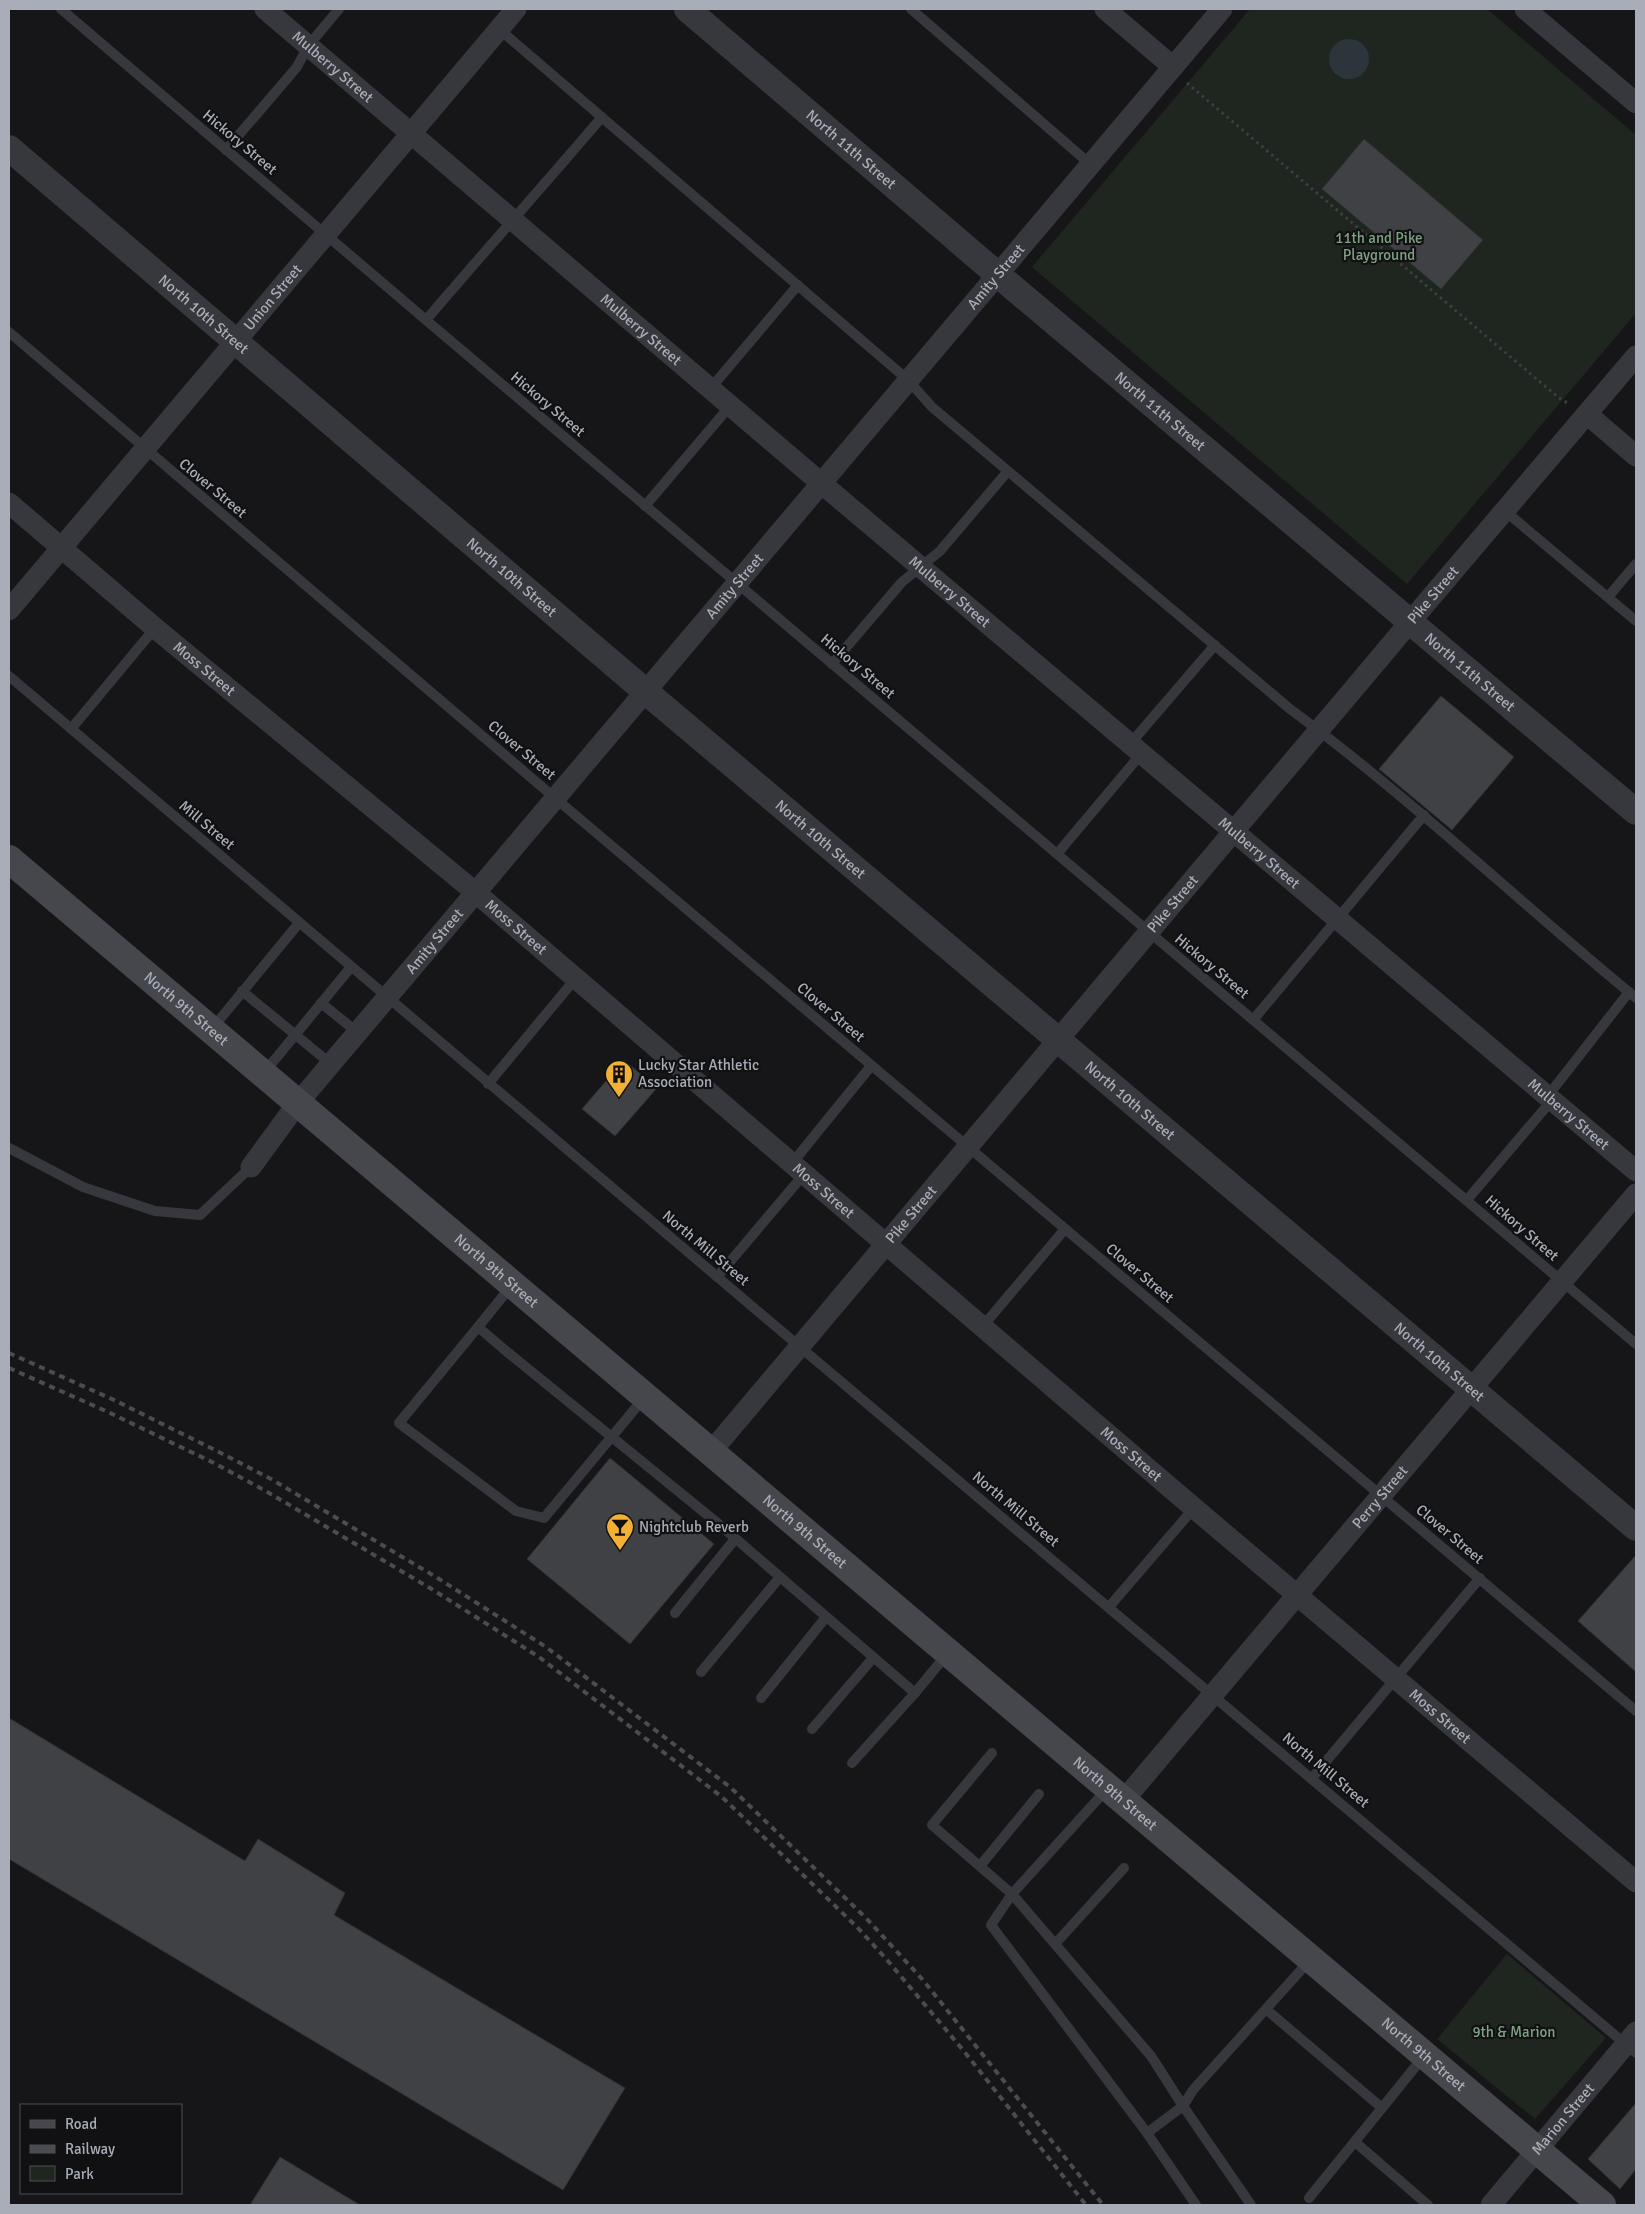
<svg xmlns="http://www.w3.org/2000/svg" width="1645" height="2214" font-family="Signika,sans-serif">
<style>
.green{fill:#1e261f}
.water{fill:#2c353c}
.building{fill:#404145;stroke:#303034}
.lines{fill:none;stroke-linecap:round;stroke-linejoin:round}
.path{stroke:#3d3f44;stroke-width:3;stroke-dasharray:2.5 4;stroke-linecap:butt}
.service{stroke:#37383d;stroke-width:10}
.minor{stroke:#37383d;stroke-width:21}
.tertiary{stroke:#37383d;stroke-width:26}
.secondary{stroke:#45474d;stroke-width:28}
.rail{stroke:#4a4c52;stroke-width:4;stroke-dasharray:6 5;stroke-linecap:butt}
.labels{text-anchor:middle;stroke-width:4.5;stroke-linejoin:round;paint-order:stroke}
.street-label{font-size:15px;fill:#a8adb8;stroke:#111113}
.park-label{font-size:15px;fill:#7fa381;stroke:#111113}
.poi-label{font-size:15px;fill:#a8adb8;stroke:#111113;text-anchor:start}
</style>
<rect width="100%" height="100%" fill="#161618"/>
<g class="green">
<path d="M1250,9h237l149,126v178l-229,271 -375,-317z"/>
<path d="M1507,1954l99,84 -71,81 -98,-80z"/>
</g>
<circle class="water" cx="1349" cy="59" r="20"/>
<g class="building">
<path d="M1364,139l119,101 -42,49 -119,-100z"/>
<path d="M1441,696l73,61 -62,73 -73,-61z"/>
<path d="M624,1060l33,28 -42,48 -33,-27z"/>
<path d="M610,1458l104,86 -84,100 -103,-85z"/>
<path d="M1636,1555v117l-58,-51z"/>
<path d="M9,1718l236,143 13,-22 87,54 -11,22 291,173 -62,102 -554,-331z"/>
<path d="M1636,2103v66l-16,20 -32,-30z"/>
<path d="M280,2157l80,48h-110z"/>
</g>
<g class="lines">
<path class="path" d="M1187,83l372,315 10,6"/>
<g class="service">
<path d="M61,9l365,311 1210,1024"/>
<path d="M911,9l179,155"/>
<path d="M499,29l409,351 24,27 358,302c121,89 230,194 346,289"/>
<path d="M226,150l71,-83 11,-21 31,-37"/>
<path d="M426,320c58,-68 118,-135 176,-203"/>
<path d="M9,332l546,466 1081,913"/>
<path d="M710,389l88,-104"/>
<path d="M645,506l85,-100"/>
<path d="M1505,511l131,110"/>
<path d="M1608,597l28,-33"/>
<path d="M832,664l70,-82 38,-31 68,-80"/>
<path d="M9,676l791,671 836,706"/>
<path d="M71,729l84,-101"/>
<path d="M1130,744l85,-99"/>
<path d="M1057,854l84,-100"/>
<path d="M242,991l89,73"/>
<path d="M321,1003l36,29"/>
<path d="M1253,1020l171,-205"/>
<path d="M211,1030l88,-107"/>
<path d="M263,1074l88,-107"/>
<path d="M488,1084l88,-106"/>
<path d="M1547,1097l82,-105"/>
<path d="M9,1148l74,39 72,24 45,4 51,-48"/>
<path d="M793,1162l78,-96"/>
<path d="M1467,1200l85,-100"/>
<path d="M717,1277l88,-104"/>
<path d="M512,1285l-34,42 28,24 215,175 194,167 32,-39"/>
<path d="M983,1326l82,-97"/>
<path d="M478,1327l-79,96 117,88 28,7 100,-120"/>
<path d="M1109,1607l85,-99"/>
<path d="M675,1613l60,-74"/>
<path d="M701,1672l79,-95"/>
<path d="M761,1698l65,-81"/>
<path d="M812,1729l61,-71"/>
<path d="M992,1753l-60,72 80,69 95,-105"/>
<path d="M852,1763l63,-70"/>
<path d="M1312,1778l168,-200"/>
<path d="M980,1866l59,-72"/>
<path d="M1056,1943l68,-75"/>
<path d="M1267,2010l115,98 -73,90"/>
<path d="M1382,2108l42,-52"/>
<path d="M1147,2133l36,-27 68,99"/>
<path d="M1355,2142l73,63"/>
<path d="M1196,2205l-49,-72 -156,-208 21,-31 139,162 32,50 10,-16 117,-130"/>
</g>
<g class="minor">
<path id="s1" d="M265,9l556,474 815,688"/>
<path d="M1105,9l68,58"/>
<path d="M1525,9l111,94"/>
<path d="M1587,414l49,42"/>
<path id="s2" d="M9,503l146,125 320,264 719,616 442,374"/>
<path id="s3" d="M9,610l507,-601"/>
<path id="s4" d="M251,1167l46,-63 925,-1095"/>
<path id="s5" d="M710,1453l700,-831 226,-266"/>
<path id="s6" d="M1123,1801l513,-607"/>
<path id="s7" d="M1491,2205l145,-173"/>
</g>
<g class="tertiary">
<path id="s8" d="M687,9l310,265 639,538"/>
<path id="s9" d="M9,148l636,543 991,837"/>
</g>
<path class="secondary" id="s10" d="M9,859l1593,1346"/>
<g class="rail">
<path d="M9,1353l105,47 105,52 52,27 165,98 110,70 184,140 136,131 57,62 180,225"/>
<path d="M9,1368l99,44 106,51 50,27 166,98 109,69 183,140 135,130 31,34 75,89 123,155"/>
</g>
</g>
<defs>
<g id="building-pin" transform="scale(1.4375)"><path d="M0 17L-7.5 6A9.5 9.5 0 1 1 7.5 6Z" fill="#f2b134" stroke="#111113"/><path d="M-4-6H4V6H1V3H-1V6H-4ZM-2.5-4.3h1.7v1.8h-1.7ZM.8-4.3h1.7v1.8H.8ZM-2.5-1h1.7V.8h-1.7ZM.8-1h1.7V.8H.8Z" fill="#111"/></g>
<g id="bar-pin" transform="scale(1.4375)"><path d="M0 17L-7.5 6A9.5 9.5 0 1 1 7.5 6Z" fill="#f2b134" stroke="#111113"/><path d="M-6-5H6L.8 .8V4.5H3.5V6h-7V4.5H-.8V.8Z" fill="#111"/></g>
</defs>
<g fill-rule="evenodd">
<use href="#building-pin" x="619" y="1074"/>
<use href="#bar-pin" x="620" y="1527"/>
</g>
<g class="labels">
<g class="street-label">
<text dy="5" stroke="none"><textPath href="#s1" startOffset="89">Mulberry Street</textPath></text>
<text transform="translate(240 142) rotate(40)" y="5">Hickory Street</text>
<text dy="5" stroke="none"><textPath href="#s8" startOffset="216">North 11th Street</textPath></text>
<text dy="5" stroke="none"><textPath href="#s4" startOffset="1161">Amity Street</textPath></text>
<text dy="5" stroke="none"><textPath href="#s3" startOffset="409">Union Street</textPath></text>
<text dy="5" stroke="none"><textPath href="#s9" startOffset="256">North 10th Street</textPath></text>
<text dy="5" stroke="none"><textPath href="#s1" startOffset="494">Mulberry Street</textPath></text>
<text transform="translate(548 404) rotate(40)" y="5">Hickory Street</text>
<text dy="5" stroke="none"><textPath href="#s8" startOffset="621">North 11th Street</textPath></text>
<text transform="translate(213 488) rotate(40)" y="5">Clover Street</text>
<text dy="5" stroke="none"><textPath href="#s9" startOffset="661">North 10th Street</textPath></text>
<text dy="5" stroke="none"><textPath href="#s4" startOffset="756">Amity Street</textPath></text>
<text dy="5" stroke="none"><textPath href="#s1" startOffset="899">Mulberry Street</textPath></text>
<text dy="5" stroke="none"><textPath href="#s5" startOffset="1122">Pike Street</textPath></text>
<text transform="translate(858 666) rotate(40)" y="5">Hickory Street</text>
<text dy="5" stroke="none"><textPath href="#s2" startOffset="256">Moss Street</textPath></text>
<text dy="5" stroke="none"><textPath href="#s8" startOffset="1026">North 11th Street</textPath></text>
<text transform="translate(522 750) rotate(40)" y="5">Clover Street</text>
<text transform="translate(207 825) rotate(40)" y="5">Mill Street</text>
<text dy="5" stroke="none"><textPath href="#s9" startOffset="1066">North 10th Street</textPath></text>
<text dy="5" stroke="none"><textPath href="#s1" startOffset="1304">Mulberry Street</textPath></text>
<text dy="5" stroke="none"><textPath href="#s5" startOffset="718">Pike Street</textPath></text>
<text dy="5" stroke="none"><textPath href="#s2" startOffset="661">Moss Street</textPath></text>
<text dy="5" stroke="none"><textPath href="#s4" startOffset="291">Amity Street</textPath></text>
<text transform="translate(1212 966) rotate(40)" y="5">Hickory Street</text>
<text dy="5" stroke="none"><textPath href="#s10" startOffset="232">North 9th Street</textPath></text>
<text transform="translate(831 1012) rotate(40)" y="5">Clover Street</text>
<text dy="5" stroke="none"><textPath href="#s9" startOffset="1471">North 10th Street</textPath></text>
<text dy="5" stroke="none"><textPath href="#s1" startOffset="1709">Mulberry Street</textPath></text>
<text dy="5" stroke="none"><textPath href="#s2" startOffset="1066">Moss Street</textPath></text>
<text dy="5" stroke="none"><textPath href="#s5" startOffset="312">Pike Street</textPath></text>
<text transform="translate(1522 1228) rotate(41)" y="5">Hickory Street</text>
<text transform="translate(706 1248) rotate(40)" y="5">North Mill Street</text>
<text dy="5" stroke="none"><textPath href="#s10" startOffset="638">North 9th Street</textPath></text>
<text transform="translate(1140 1273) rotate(40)" y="5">Clover Street</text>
<text dy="5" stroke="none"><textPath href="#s9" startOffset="1876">North 10th Street</textPath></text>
<text dy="5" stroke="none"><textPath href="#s2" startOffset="1471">Moss Street</textPath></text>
<text dy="5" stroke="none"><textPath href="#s6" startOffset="398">Perry Street</textPath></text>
<text transform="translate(1016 1509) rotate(40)" y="5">North Mill Street</text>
<text dy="5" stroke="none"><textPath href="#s10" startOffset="1042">North 9th Street</textPath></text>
<text transform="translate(1450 1534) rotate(40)" y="5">Clover Street</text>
<text dy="5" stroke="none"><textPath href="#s2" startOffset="1876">Moss Street</textPath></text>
<text transform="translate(1326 1770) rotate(40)" y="5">North Mill Street</text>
<text dy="5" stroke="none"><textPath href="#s10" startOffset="1448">North 9th Street</textPath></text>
<text dy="5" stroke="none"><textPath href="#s10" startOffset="1852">North 9th Street</textPath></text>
<text dy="5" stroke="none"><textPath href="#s7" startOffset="112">Marion Street</textPath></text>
</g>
<g class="park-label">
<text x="1379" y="243">11th and Pike<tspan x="1379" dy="17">Playground</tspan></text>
<text x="1514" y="2037">9th &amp; Marion</text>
</g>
<g class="poi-label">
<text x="638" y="1070">Lucky Star Athletic<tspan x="638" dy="17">Association</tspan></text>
<text x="639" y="1532">Nightclub Reverb</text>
</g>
</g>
<rect width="1645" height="2214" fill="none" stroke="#a8adb8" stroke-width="20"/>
<rect x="20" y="2104" width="162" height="90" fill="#111113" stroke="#4d4f55"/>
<rect x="30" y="2120" width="25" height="8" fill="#45474d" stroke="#4d4f55"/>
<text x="65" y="2129" font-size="15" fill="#a8adb8">Road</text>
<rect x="30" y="2145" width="25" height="8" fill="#4a4c52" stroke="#4d4f55"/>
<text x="65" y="2154" font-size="15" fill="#a8adb8">Railway</text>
<rect x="30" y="2166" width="25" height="15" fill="#1e261f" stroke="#4d4f55"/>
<text x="65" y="2179" font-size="15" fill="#a8adb8">Park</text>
</svg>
